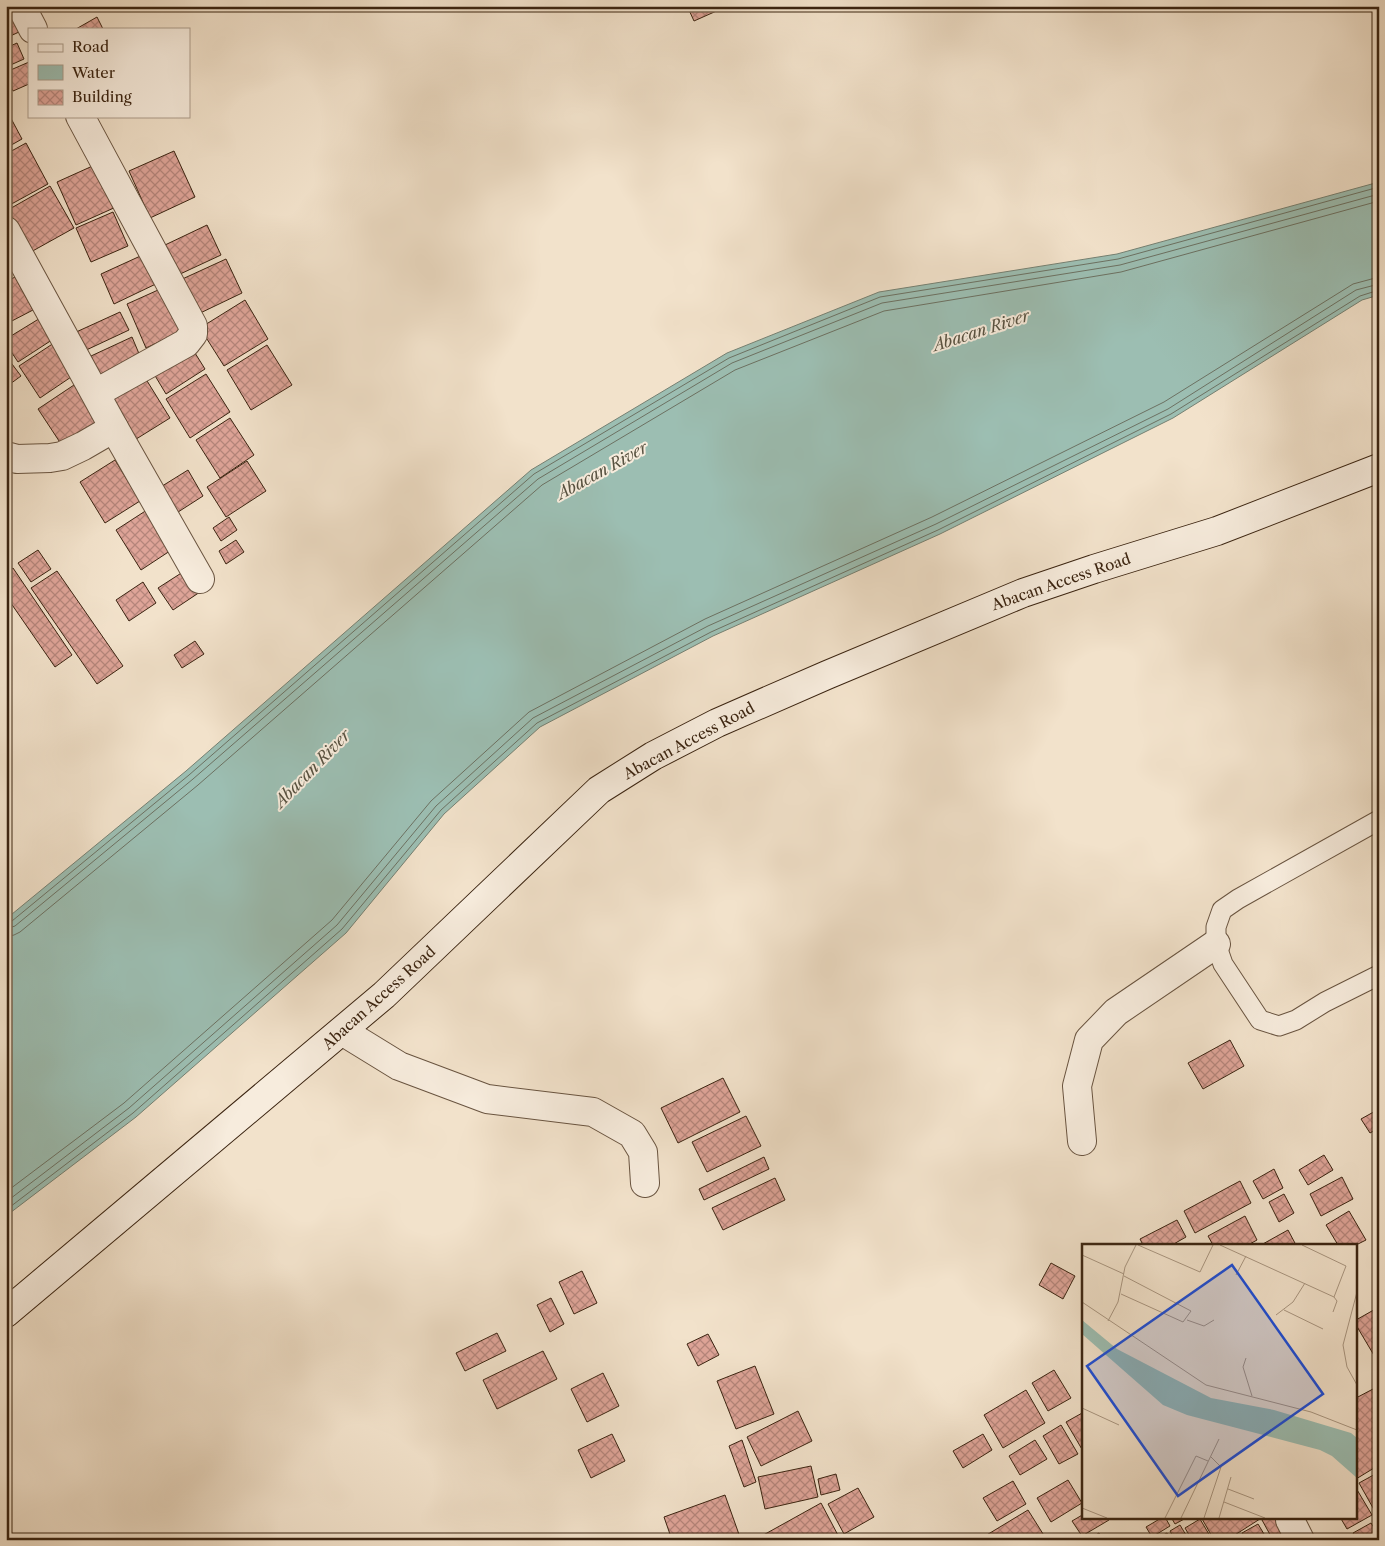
<svg xmlns="http://www.w3.org/2000/svg" width="1385" height="1546" font-family="'Libre Caslon Text',serif">
<style>
.water{fill:#9cbeb2;stroke:#758072}
.lines{fill:none;stroke-linecap:round;stroke-linejoin:round}
.shore{stroke:#6c7162;stroke-width:1}
.building{fill:url(#building-cross-hatch);stroke:#3b2411}
.lane-casing{stroke:#695440;stroke-width:21}
.street-casing{stroke:#695440;stroke-width:30}
.secondary-casing{stroke:#3b2411;stroke-width:30}
.lane{stroke:#f7ecdd;stroke-width:19}
.street{stroke:#f7ecdd;stroke-width:28}
.secondary{stroke:#f7ecdd;stroke-width:28}
.labels{text-anchor:middle;stroke-width:4;stroke-linejoin:round;paint-order:stroke}
.street-label{font-size:15px;fill:#3b2411;stroke:#f7ecdd}
.water-label{font-size:16px;font-style:italic;fill:#585241;stroke:#f7ecdd}
.inset-road{fill:none;stroke:#a99681;stroke-width:1}
.view{fill:#1d4ed8;fill-opacity:0.15;stroke:#1d4ed8;stroke-width:2.5}
.inset-edge{fill:none;stroke:#3b2411;stroke-width:2.5}
</style>
<defs>
<pattern id="building-cross-hatch" width="8" height="8" patternUnits="userSpaceOnUse" patternTransform="scale(1.25)"><rect width="8" height="8" fill="#dea498"/><path d="M0 0l8 8M0 8l8-8" fill="none" stroke="#b5857b"/></pattern>
</defs>
<rect width="100%" height="100%" fill="#f2e2cb"/>
<filter id="stains"><feTurbulence type="fractalNoise" baseFrequency=".004" numOctaves="4"/><feColorMatrix values="0 0 0 0 .2 0 0 0 0 .09 0 0 0 0 .02 0 0 0 .5 -.17"/></filter>
<radialGradient id="worn" r=".72"><stop offset=".6" stop-color="#630" stop-opacity="0"/><stop offset="1" stop-color="#630" stop-opacity=".3"/></radialGradient>
<path class="water" d="M1379,182v113l-17,5 -189,118 -233,116 -227,102 -173,91 -96,87 -98,119 -210,184 -130,99v-297l180,-148 345,-301 196,-117 152,-61 238,-38z"/>
<g class="lines">
<g class="shore">
<path d="M6,923l6,-2 177,-146 345,-301 195,-116 151,-61 238,-38 261,-72"/>
<path d="M6,929l9,-3 178,-147 345,-300 194,-116 150,-60 238,-38 259,-71"/>
<path d="M6,937l8,-2 6,-3 178,-147 344,-300 193,-115 149,-59 237,-39 258,-71"/>
<path d="M6,1192l118,-89 208,-183 99,-119 98,-89 176,-93 227,-102 232,-115 189,-118 26,-7"/>
<path d="M6,1202l123,-94 208,-183 99,-119 97,-88 175,-92 228,-102 232,-115 188,-119 23,-6"/>
<path d="M6,1210l127,-97 209,-184 99,-119 96,-87 174,-91 227,-102 233,-116 189,-118 19,-6"/>
</g>
</g>
<g class="building">
<path d="M6,6h2l11,26 -13,6z"/>
<path d="M698,6h22l1,3 -27,12 -5,-11z"/>
<path d="M97,17l6,12h-27z"/>
<path d="M17,43l7,16 -18,8v-19z"/>
<path d="M29,62v22l-16,7 -7,-14v-5z"/>
<path d="M6,109l16,30 -16,9z"/>
<path d="M26,143l22,41 -42,23v-53z"/>
<path d="M174,151l21,46 -45,21 -21,-47z"/>
<path d="M97,164l19,43 -40,18 -19,-43z"/>
<path d="M50,186l24,42 -45,25 -23,-42z"/>
<path d="M113,212l15,34 -37,16 -15,-34z"/>
<path d="M207,225l14,30 -43,20 -13,-30z"/>
<path d="M147,253l13,29 -46,22 -13,-30z"/>
<path d="M226,259l16,34 -48,23 -16,-35z"/>
<path d="M15,277l18,33 -27,14v-42z"/>
<path d="M167,286l19,43 -40,19 -19,-44z"/>
<path d="M245,300l23,39 -44,27 -24,-38z"/>
<path d="M120,312l9,18 -47,22 -8,-19z"/>
<path d="M42,317l13,21 -37,24 -12,-18v-5z"/>
<path d="M132,337l8,19 -41,19 -8,-19z"/>
<path d="M57,341l20,32 -37,25 -21,-32z"/>
<path d="M190,345l15,24 -39,25 -15,-25z"/>
<path d="M267,345l25,40 -41,25 -24,-40z"/>
<path d="M6,356l15,20 -15,11z"/>
<path d="M206,374l24,38 -40,26 -24,-39z"/>
<path d="M144,376l26,42 -37,23 -26,-42z"/>
<path d="M74,385l27,41 -36,24 -27,-41z"/>
<path d="M230,418l24,37 -34,23 -24,-38z"/>
<path d="M115,460l25,41 -35,22 -25,-41z"/>
<path d="M247,461l19,30 -40,26 -19,-30z"/>
<path d="M188,470l15,26 -28,18 -16,-26z"/>
<path d="M150,508l26,39 -35,23 -25,-40z"/>
<path d="M229,517l8,13 -16,11 -8,-13z"/>
<path d="M236,540l8,12 -18,12 -7,-13z"/>
<path d="M38,550l13,19 -20,13 -13,-19z"/>
<path d="M13,568l59,87 -17,12 -49,-71v-23z"/>
<path d="M186,570l14,22 -27,18 -15,-22z"/>
<path d="M57,571l66,95 -26,18 -66,-96z"/>
<path d="M143,582l13,21 -27,18 -13,-21z"/>
<path d="M195,641l9,13 -22,14 -8,-13z"/>
<path d="M1230,1040l14,26 -41,23 -15,-26z"/>
<path d="M723,1078l17,34 -62,31 -17,-35z"/>
<path d="M1379,1109v19l-9,5 -9,-14z"/>
<path d="M746,1116l15,30 -54,26 -15,-30z"/>
<path d="M1324,1155l9,15 -25,15 -9,-15z"/>
<path d="M764,1157l5,12 -65,31 -5,-11z"/>
<path d="M1274,1169l9,19 -20,11 -10,-18z"/>
<path d="M1342,1177l11,22 -32,17 -11,-22z"/>
<path d="M775,1178l10,22 -62,30 -11,-22z"/>
<path d="M1240,1181l11,22 -56,30 -11,-22z"/>
<path d="M1284,1194l10,19 -15,9 -10,-20z"/>
<path d="M1349,1211l17,29 -10,5h-18l-12,-20z"/>
<path d="M1245,1216l12,24 -9,5h-35l-5,-9z"/>
<path d="M1177,1220l9,17 -14,8h-29l-3,-6z"/>
<path d="M1288,1230l8,15h-35z"/>
<path d="M1051,1263l24,13 -12,23 -24,-14z"/>
<path d="M582,1271l15,32 -23,11 -15,-32z"/>
<path d="M551,1298l13,26 -14,8 -13,-27z"/>
<path d="M1379,1307v48l-4,2 -19,-32v-5z"/>
<path d="M497,1333l9,18 -41,20 -9,-18z"/>
<path d="M708,1334l11,21 -21,11 -11,-22z"/>
<path d="M543,1351l14,28 -60,30 -14,-29z"/>
<path d="M755,1366l19,48 -38,15 -19,-48z"/>
<path d="M1054,1370l17,28 -23,13 -16,-28z"/>
<path d="M603,1373l16,33 -32,16 -16,-33z"/>
<path d="M1373,1389l6,10v66l-23,14v-81z"/>
<path d="M1026,1390l19,33 -42,25 -19,-33z"/>
<path d="M798,1411l14,30 -51,25 -14,-29z"/>
<path d="M1084,1412v38l-1,1 -17,-29z"/>
<path d="M1061,1425l17,29 -19,10 -16,-28z"/>
<path d="M612,1434l13,27 -34,17 -13,-28z"/>
<path d="M983,1434l9,16 -29,18 -10,-17z"/>
<path d="M742,1440l14,42 -12,5 -15,-41z"/>
<path d="M1035,1440l12,19 -27,16 -11,-19z"/>
<path d="M811,1466l7,31 -53,12 -7,-32z"/>
<path d="M1379,1472v42l-2,1 -18,-32z"/>
<path d="M836,1474l4,16 -19,5 -3,-16z"/>
<path d="M1068,1480l14,23 -31,19 -14,-24z"/>
<path d="M1013,1481l13,23 -29,17 -14,-23z"/>
<path d="M858,1488l16,29 -30,17 -16,-30z"/>
<path d="M1356,1488l16,27 -25,14 -7,-12h16z"/>
<path d="M725,1495l16,45h-69l-8,-23z"/>
<path d="M821,1503l19,36 -81,1 -1,-2z"/>
<path d="M1028,1510l17,27 -5,3h-53l-2,-4z"/>
<path d="M1084,1514v3h23l2,3 -27,16 -10,-15z"/>
<path d="M1163,1517h2l5,9 -18,11 -6,-10z"/>
<path d="M1171,1517h17l-13,7z"/>
<path d="M1201,1517h62l-36,23h-13z"/>
<path d="M1267,1517h13l9,23h-16l-11,-20z"/>
<path d="M1200,1519l10,17 2,4h-20l-7,-12z"/>
<path d="M1371,1523l8,13v4h-22l-4,-7z"/>
<path d="M1258,1524l9,15 -21,1 -4,-7z"/>
<path d="M1180,1525l9,15h-14l-5,-9z"/>
<path d="M1099,1533l4,7h-16z"/>
<path d="M1167,1533l4,7h-17z"/>
</g>
<g class="lines">
<g class="lane-casing">
<path id="lane" d="M1379,820l-141,79 -16,11 -6,17v17l7,20 37,56 19,6 17,-6 29,-18 54,-27"/>
</g>
<g class="street-casing">
<g id="street">
<path d="M21,6l12,23"/>
<path d="M80,116l113,210v8l-7,9 -90,50"/>
<path d="M6,231l108,197 86,151"/>
<path d="M6,456l11,3 33,-1 12,-2 21,-10 31,-18"/>
<path d="M342,1031l57,35 88,33 106,13 39,22 11,18 2,31"/>
<path d="M1082,1141l-5,-55 12,-46 27,-28 100,-68"/>
<path d="M1290,1520l10,20"/>
</g>
</g>
<g class="secondary-casing">
<path id="secondary" d="M6,1313l378,-318 215,-205 54,-34 64,-33 110,-48 196,-82 71,-24 123,-38 162,-63"/>
</g>
<use href="#lane" class="lane"/>
<use href="#street" class="street"/>
<use href="#secondary" class="secondary"/>
</g>
<g class="labels">
<g class="street-label">
<text transform="translate(1061 582) rotate(-19)" y="5">Abacan Access Road</text>
<text transform="translate(689 741) rotate(-28)" y="5">Abacan Access Road</text>
<text transform="translate(379 998) rotate(-42)" y="5">Abacan Access Road</text>
</g>
<g class="water-label">
<text transform="translate(981 330) rotate(-18)" y="6">Abacan River</text>
<text transform="translate(602 470) rotate(-29)" y="6">Abacan River</text>
<text transform="translate(312 768) rotate(-46)" y="6">Abacan River</text>
</g>
</g>
<g transform="translate(1082 1244)">
<rect width="275" height="275" fill="#f2e2cb"/>
<path d="M0,76l35,29 94,49 63,12 77,23 6,5v40l-25,-22 -12,-6 -133,-35 -24,-10 -81,-71z" fill="#9cbeb2"/>
<path class="inset-road" d="M56,1l62,27 13,-27M138,1l114,52M220,1l44,21 -12,31 3,4 -4,11M0,11l42,19M154,31l10,-19M275,48l-14,53 4,22 10,18M39,50l62,28 8,-11 -67,-35M0,58l124,83 105,27 46,18M202,66l39,19M194,71l17,-13 12,-19M105,76l17,6 10,-6M26,77l10,-19 7,-35 11,-22M164,114l-3,9 9,29M0,164l37,17M146,245l26,10M142,258l41,16M0,264l25,10M83,274l31,-62 12,5M99,274l38,-79M122,274l17,-51 -10,-10M137,274l12,-41"/>
<path class="view" d="M150,21l91,129 -145,102 -91,-130z"/>
<rect width="275" height="275" class="inset-edge"/>
</g>
<rect width="1385" height="1546" fill="none" stroke="#f2e2cb" stroke-width="25"/>
<rect x="8" y="8" width="1370" height="1531" fill="none" stroke="#3b2411" stroke-width="2.5"/>
<rect x="12" y="12" width="1360" height="1521" fill="none" stroke="#3b2411"/>
<rect x="28" y="28" width="162" height="90" fill="#f7ecdd" stroke="#ac9c8b"/>
<rect x="38" y="44" width="25" height="8" fill="#f7ecdd" stroke="#ac9c8b"/>
<text x="72" y="52" font-size="15" fill="#3b2411">Road</text>
<rect x="38" y="65" width="25" height="15" fill="#9cbeb2" stroke="#ac9c8b"/>
<text x="72" y="78" font-size="15" fill="#3b2411">Water</text>
<rect x="38" y="90" width="25" height="15" fill="url(#building-cross-hatch)" stroke="#ac9c8b"/>
<text x="72" y="102" font-size="15" fill="#3b2411">Building</text>
<rect width="100%" height="100%" filter="url(#stains)"/>
<rect width="100%" height="100%" fill="url(#worn)"/>
</svg>
